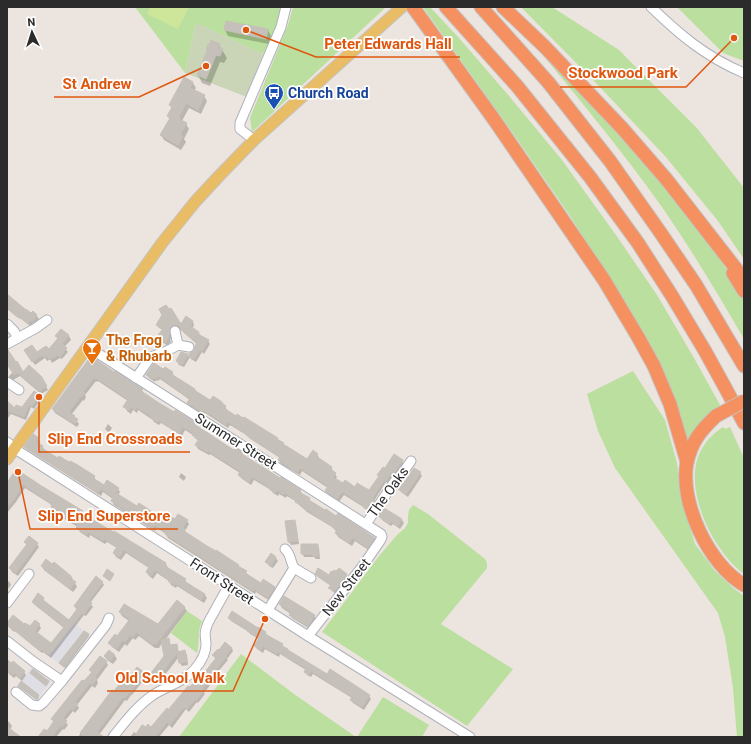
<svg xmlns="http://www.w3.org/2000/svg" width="751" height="744" font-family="Roboto,sans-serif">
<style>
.industrial{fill:#dfdee5}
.green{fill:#bbdf9e}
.cemetery{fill:#c9d5b6}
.pitch{fill:#cee69a}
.shadow{fill:#0003}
.building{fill:#c5c0b9;stroke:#c7c0b8}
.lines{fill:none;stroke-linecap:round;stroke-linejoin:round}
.minor-casing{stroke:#aeb2bb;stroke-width:11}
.major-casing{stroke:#c4c4c4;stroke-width:13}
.highway-casing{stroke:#c4c4c4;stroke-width:15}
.minor{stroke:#fff;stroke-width:9}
.major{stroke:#e9bc66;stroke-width:11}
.highway{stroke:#f59060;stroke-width:13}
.highway-bridge-casing{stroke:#c4c4c4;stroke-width:15;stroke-linecap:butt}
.highway-bridge{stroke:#f59060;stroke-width:13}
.labels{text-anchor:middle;stroke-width:3.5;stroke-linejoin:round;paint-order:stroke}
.transit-label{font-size:14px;font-weight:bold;fill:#164399;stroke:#fff;text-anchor:start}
.food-label{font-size:14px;font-weight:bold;fill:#c56008;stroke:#fff;text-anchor:start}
.street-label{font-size:14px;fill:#2b2b2b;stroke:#fff}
.leader{fill:none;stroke:#df570e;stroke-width:1.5}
.callout-dot{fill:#df570e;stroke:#fff;stroke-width:1.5}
.callout-label{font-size:15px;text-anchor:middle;font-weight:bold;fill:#df570e;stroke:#fff;stroke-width:3.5;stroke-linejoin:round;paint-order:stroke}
</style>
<rect width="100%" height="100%" fill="#ece4de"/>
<g class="industrial">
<path d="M69,619l20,16 -25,32 -20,-15z"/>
<path d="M32,667l19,15 -15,18 -19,-14z"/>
</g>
<g class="green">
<path d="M135,7h147l-5,20 -14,27 -67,-31 -11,50z"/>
<path d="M293,7h93l-134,125 -2,-14 38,-93z"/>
<path d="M423,7h7l29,31 50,58 53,64 56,78 39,57 37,63 26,47 -32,39 -7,-29 -8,-22 -24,-47 -30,-53 -49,-77 -53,-77z"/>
<path d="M521,7h31l67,43 77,77 48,61v71l-26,-38 -53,-65 -68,-72z"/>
<path d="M677,7h67v54l-21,-8z"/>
<path d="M537,48l94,96 78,99 35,53v43c-26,-45 -53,-90 -82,-132 -39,-55 -82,-107 -125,-159z"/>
<path d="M633,371l32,49 12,43 3,26 6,25 9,30 20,27 18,17 11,8v141h-7l-4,-49 -8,-51 -7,-24 -103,-145 -17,-37 -11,-37z"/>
<path d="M723,427l2,2 5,-2 14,31v116c-30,-22 -59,-80 -46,-117 5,-13 14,-23 25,-30z"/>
<path d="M413,505l15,9 57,45 2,4v5l-46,56 72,45 -46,57 -145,-94 57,-76 18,-21 8,-7 3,-5v-7l1,-6z"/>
<path d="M187,611l15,10c-5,11 -2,21 -5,32l-26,-20z"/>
<path d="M241,654l53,40 62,43h-177z"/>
<path d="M383,697l46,28 -7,12h-65z"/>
</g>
<path class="cemetery" d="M196,23l67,31 -16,43 -62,-24z"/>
<path class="pitch" d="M150,7h39l-11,22 -31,-15z"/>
<g class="shadow">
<path d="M225,30h43l3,6 -2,8 -41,-8z"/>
<path d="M219,45l8,13 -3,5 -4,-1 -10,24 -8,-3 -4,-8z"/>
<path d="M184,78l9,5 3,5 -2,3 10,5 3,5 -6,13 -12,-6 -7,13 4,3 3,5 -5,10 2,3 -5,8 -17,-10 -3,-5 9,-16 -2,-3 4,-7 -1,-4z"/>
<path d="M7,295l24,19 2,-2 4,4 2,3 -4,4 -1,-1 -4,4 -9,-8 -1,1 -13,-10z"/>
<path d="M163,315l17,11 6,-8 7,4 1,3 -2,4 7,4 2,4 7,4 2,3 -6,10 -2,-2 -6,10 -5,-3 -1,-2 -6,10 -5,-2 -2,-4 10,-6 2,2 2,-4 4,-2 2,-7 -13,-11 -2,-3 -6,-2 -5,4v6l-1,2 1,1 -3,5 -6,-4 -2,-4 3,-8 -4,-2 -2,-3z"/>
<path d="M61,330l8,6 2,4 -7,7 4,5 -6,7 -2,-1 -8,5 -2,-4 -3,2 -2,-3 -10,7 -10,-14 11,2 13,-2 9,-12 -2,-3z"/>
<path d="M91,357l24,17 27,16 2,4 14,10 36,19 3,4 31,21 14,6 1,2 57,34 2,4 7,5 2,3 63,36 2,4 -6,9 -15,-10 -3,5 -14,-9 -2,-4 1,-1 -5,-5 -25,-15 -2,-2 -6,-5 -2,-3 -10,-6 -1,2 -7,-4 -1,2 -5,-3 -2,-3 -17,-10 -3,5 -10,-7 -2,-3 1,-2 -30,-19 -1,1 -11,-6 -2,-4 3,-4 -4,-3 -2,-3 -8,-5 -3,6 -21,-13 -2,2 -5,-3 -1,-2 -15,-10 -1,3 -4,-3 -2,4 -4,-3 -2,-4 3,-6 -30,-20 -1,1 -1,-1 -11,14 1,2 -2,4 -1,-1 -12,15 3,2 5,7 -2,3 -22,-14 -2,-4z"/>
<path d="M19,366l4,7 17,3 8,14 -7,4 -21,-18 -7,4h-2l-2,-4z"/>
<path d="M164,371l8,1 2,4 21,13 2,4 14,8 14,5 2,4v1l51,30 30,19 9,-6 2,4v1l12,8 2,4v1l2,2 2,3 -2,3 9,5 25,7 16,-23 17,-8 2,3 -8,12 -2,-1 -6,8 -2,-1 -12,19 2,4 -6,8 -3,-2 -2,-3 -21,-13 -5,7 -11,-7 -2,-4 2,-3 -26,-17 -2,4 -19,-11 -2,-4 1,-2 -31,-20 -1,-2 -18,-11 -2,3 -23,-15 -1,2 -14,-9 -2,-3 2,-3 -30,-21 -2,2 -2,-1 -1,2 -6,-4 -2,-3z"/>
<path d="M39,396l2,3 -7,10 -3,-2 -5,13 -15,-6 -3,4 -1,-1v-15l8,7h8z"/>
<path d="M108,424l4,4 -3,5 -4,-4z"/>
<path d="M38,439l2,3 -1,2 3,3 3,4 13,8 36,17 2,5 9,5 13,3 2,3 -2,3 19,12 13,5 2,3 9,7 26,-1 2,3 -4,7 1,3 52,32 1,1 7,5 2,3 13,9 14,3 2,4 -7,10 -14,-9 -1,2 -87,-56 -2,-4 -9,-6 -2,3 -41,-26 -2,-4 1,-2 -10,-7 -2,4 -73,-46 -2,-3z"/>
<path d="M17,470l22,16 43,25 2,4 82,49 2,4h-1l18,11 2,5 18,11 2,3 -3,5 -27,-17 -1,2 -5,-3 -2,-4 -12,-8 -4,6 -4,-3 -2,-4 2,-4 -23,-15 -5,7 -5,-3 -2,-4 3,-5 -10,-6 -2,2 -15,-9 -1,3 -9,-6 -2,-4v-1l-20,-12 -1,-3 -3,-1 -2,-6 -27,-17 -9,14 -9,11v-28z"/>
<path d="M181,473l5,4 -2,4 -5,-4z"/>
<path d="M420,473l2,3 -14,21 -7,-5 -2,-3z"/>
<path d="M384,509l18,11 2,3 -4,6 -7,-5 -2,2 -9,-6 -2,-4z"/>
<path d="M294,521l2,4 3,19 -8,1 -2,-3z"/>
<path d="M26,542l11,2 2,3 -21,29 -6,-4 -2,-4 17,-23z"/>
<path d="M317,545l2,3 1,11h-4l-2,-2h-10l-2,-4z"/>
<path d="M276,558l2,3 -5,7 -4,-2 -2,-4z"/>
<path d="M42,566l29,10 2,4 -1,1 3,2 2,4 -4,5 -29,-22z"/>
<path d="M339,569l8,6 1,3 -12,16 -4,-3 -2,-3 1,-2 -13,-9 -2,-3 13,2 8,-4z"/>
<path d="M9,581l2,4 -4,5v-7z"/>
<path d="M102,582l2,3 -14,18 3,4 -7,9 -2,-1 -33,43 -8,-6 -1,1 -27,-22 -1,1 -5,-5 -2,-3 18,1 5,2 9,-2 2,3 -4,6 14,11 13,-17 -29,-23 -2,-3 10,-3 2,3 24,19 9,-11 -3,-4z"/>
<path d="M280,604l34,12 2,3 -6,10 -18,-11 -2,-3 1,-1 -9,-6z"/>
<path d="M184,607l3,4 -22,29 3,-1 3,7 5,-1 3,7h6l2,3 1,10 -6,1 -2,-3 -1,-6 -19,24 -6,-5 -2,-3 13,-16 -3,-14 -3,5h-4l-16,-12 -4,4 -2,-2 -6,8 -2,-2 -6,8 -7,-5 -2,-4 7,-6 12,-16 -7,-5 -2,-4 38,14z"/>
<path d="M229,618l36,15 3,3 14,9 2,3 43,27 42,21 2,3 -7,11 -11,-7 -2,-3 1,-2 -39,-24 -2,3 -4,-2 -2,-3 1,-2 -26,-16 -1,3 -14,-8 -2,4 -6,-4 -2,-3 4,-7 -9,-5 -1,-2 -18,-11z"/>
<path d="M88,635l1,1 -24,32 -4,-4z"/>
<path d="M232,648l1,3 -6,8 1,1 -12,14 1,2 -13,17 1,1 -7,9 -1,-1 -8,10 -3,-3 -14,19 -3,-3 -10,12h-29l4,-5 3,2 9,-5 5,-1 39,-39 7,-6 19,-24 -3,-4 6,-4z"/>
<path d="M109,651l6,5 2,3 -4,5 -6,-4 -2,-4z"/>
<path d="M7,660l17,12 2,3 -4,6 -6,-5 -2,2 -5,-4 -2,-3z"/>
<path d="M106,662l2,3 -11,15 1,3 -3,5 -3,-2 -15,19 2,3 -4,5 -2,-2 -8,10 3,4 -4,5 -1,-1 -7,8h-17l8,-5 7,-10 -1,-3 31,-36 8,-10 -1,-3z"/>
<path d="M138,669l6,5 2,3 -14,18h-1l-4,6 -2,-1 -26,35 1,2h-22l34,-46 2,2 18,-17z"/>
<path d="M20,687l18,9 1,1 -2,3z"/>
<path d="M7,720l3,3 2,3 -2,4 8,7h-11z"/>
</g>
<g class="building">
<path d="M226,21l42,8 -2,10 -42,-9z"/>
<path d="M211,40l9,4 -1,4 4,1 -3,7 -4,-1 -10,24 -9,-4 10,-24 -1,-1 2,-6h2z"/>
<path d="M184,77l9,5 -3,6 15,7 -7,15 -12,-7 -7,14 1,1 -1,1 8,4 -7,12 3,1 -5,9 -18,-10 10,-17 -3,-2 5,-9 -3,-2z"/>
<path d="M7,294l19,16v-1l5,4 2,-2 4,4 -4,6 -2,-1 -3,4 -10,-8 -1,1 -10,-9z"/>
<path d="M166,305l3,4 2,-1 10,16 5,-8 7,5 -3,5 9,6 -1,2 11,6 -7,11 -2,-1 -6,9 -6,-3 2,-3 4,-2 1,-5 2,-4 -10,-7v-1l-6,-4 -1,-3 -3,-2h-4l-2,2 -2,3 1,4 -2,2 1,1 -4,6 -6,-5 1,-1 -2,-2 5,-6 -7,-4 6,-10 -3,-6z"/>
<path d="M61,329l8,6 -7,9 5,4 -7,9 -2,-2 -9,5 -2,-4 -3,2 -1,-3 -11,7 -8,-12 8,-5 5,7 9,-6 3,3 9,-11 -3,-2z"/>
<path d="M7,350h1l8,12 1,-1 6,11 6,-7 12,11 6,10 -8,5 -21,-18 -4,2 -7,-11z"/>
<path d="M181,352l7,2 -6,11 -6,-4z"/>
<path d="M91,356l23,16 1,-1 28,18 -2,2 18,12 15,9 1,-2 20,12 -1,2 35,23 5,3 2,-2 7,5 -1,1 38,24 1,-1 20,13 -2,2 11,6 -1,2 16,10 1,-1 10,7 2,-3 37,25 -7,10 -15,-10 -4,5 -14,-10 2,-3 -7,-5 -26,-17v-1l-9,-5 1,-2 -11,-7 -2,2 -6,-5 -2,3 -6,-4 1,-1 -14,-9v1l-4,-3 -3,5 -11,-7 2,-4 -32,-20 -1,1 -12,-7 4,-6 -7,-4 1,-2 -10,-6 -4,6 -21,-13 -1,2 -6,-4 1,-1 -16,-10 -1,3 -4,-3 -2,3 -6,-3 5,-8 -32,-21 -1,1 -1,-1 -11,14 2,1 -4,4h-1l-11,15 6,4 -1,1 4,2 -3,5 -23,-15z"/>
<path d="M154,363l9,6 2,-2 8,5 -2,2 24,15 -1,1 16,10 3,-4 9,6v1l4,3 -2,2 12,8 1,-2 6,4 1,-1 34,21 -1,1 7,4 -1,1 24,15 6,-9 5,4 -2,2 16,11 -2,2 6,4 -3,4 10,6 2,-3 10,7 2,-4 12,7 10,-14 -2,-1 6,-8 2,1 9,-14 9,6 -9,13 -2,-1 -6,9 -2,-1 -12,19 3,1 -7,10 -5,-3 1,-1 -22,-14 -5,7 -12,-8 3,-5 -28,-18 -3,4 -19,-12 2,-3 -34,-22v-1l-18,-12 -2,3 -23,-15 -1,2 -15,-9 3,-5 -15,-9 -7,-6 -10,-7 -2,3 -2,-2 -1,2 -7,-4z"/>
<path d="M34,391l6,4 -8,11 -3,-1 -5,12 -17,-7v-9l8,7 1,-3 6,2z"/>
<path d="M33,434l6,4 -3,3 7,5 -1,2 9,6 7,4 1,-2 10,6 1,-1 6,3 19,12 -2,2 11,7 3,-5 12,8 -5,8 2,-3 21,13 2,-3 12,8 -2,2 12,8 5,-7 9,5 3,-5 10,6 -5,7 2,2 -1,2 23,15 9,5v-1l23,15 -1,1 9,5 -2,2 16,10 2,-4 12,8 -7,11 -14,-9 -1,2 -88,-57 1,-2 -12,-7 -1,3 -42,-27 2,-4 -12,-8 -3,4 -74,-46z"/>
<path d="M414,468l7,4 -15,22 -8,-5 4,-6 1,1z"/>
<path d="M16,469l24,16 43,26 -1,1 13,9 18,11 1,-1 52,32 -1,3 21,13 -2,2 21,13 -4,6 -14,-8v-1l-12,-8 -1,2 -6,-4 1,-1 -14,-10 -4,6 -5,-4 3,-5 -25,-17 -5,7 -6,-4 4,-6 -13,-8 -1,2 -15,-9 -1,3 -11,-7 2,-3 -23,-14 1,-1 -5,-3 1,-2 -2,-1 1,-1 -28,-18 -8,13 -8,9v-24z"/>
<path d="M384,508l18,11 -4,7 -7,-5 -2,3 -11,-8z"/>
<path d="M295,520l3,21 -10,1 -3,-21z"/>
<path d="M29,536l9,7 -22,30 -7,-5 18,-24 -3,-2z"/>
<path d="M301,544h17v12h-5l-1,-2h-11z"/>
<path d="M271,553l5,4 -5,9 -6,-4z"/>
<path d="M46,559l6,5 2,-2 17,14 -1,2 6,4 -6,7 -29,-23z"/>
<path d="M318,568l11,7 2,-4 1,1 2,-2 2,1 3,-3 8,6 -10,15 -1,-1 -2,3 -6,-3 3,-3 -16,-11z"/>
<path d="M107,569l7,5 -4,7 -7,-5z"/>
<path d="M96,576l7,6 -14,19 3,2 -8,11 -2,-1 -33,42 -8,-6 -1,2 -27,-22h-1l-5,-4v-2l6,-8 11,9 1,-1 5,3 5,-6 5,4 -5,7 16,12 13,-16 -32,-25 6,-9 6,5 -1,2 26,20 8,-11 -3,-3z"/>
<path d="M284,596l31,19 -4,5 1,1 -4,6 -19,-12 2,-3 -12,-8z"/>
<path d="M177,600l8,7 -29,37h-4l-16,-12 -3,5 -3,-2 -5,7 -2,-2 -7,9 -8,-6 7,-9 2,2 13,-17 -11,-7 5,-8 34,20z"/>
<path d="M232,611l26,17v-1l8,5 -1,2 18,10 -1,2 6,3v1l39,24 3,-5 40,26 -8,12 -12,-7 2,-3 -41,-26 -2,4 -5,-3 2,-4 -28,-16 -1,2 -14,-8 -2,4 -7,-4 5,-8 -12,-7 1,-1 -20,-12z"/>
<path d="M84,631l5,3 -25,33 -5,-4z"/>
<path d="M169,638l1,7 7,-1 1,8 7,-2 2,12 -8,1 -2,-10 -19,25 -7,-5 13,-17 -3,-16z"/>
<path d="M225,642l7,6 -6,7 1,1 -12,15 1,1 -14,17 2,1 -8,11 -1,-1 -8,9 -3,-2 -14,18 -3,-3 -12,15h-21l8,-12 4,2 2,-3 3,3 16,-19 1,2 20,-24 2,1 6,-7 1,2 19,-24 -4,-3 6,-6 1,1z"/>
<path d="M109,650l6,5 -5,6 -6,-5z"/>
<path d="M100,656l7,5 -12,16 2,2 -5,6 -2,-2 -15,19 3,2 -5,6 -3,-1 -7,9 4,3 -5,6 -2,-1 -7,10 2,1h-17l6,-8 3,2 7,-10 -3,-2 31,-39 2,1 8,-9 -3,-2z"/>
<path d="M7,659l4,4 2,-2 12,10 -5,7 -6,-5 -2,2 -5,-4z"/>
<path d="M137,667l8,6 -15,20 -1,-1 -4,6 -2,-1 -26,35 7,5h-19l-5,-4 32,-43 2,1 15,-19 3,2z"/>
<path d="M33,669l16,12 -3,5 -16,-13z"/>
<path d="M21,681l18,14 -3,4 -18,-13z"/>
<path d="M7,726l7,6 7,5h-14z"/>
</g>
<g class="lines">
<g class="minor-casing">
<g id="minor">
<path d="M651,7c29,28 55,50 93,66"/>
<path d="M254,140l-14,-11v-6l41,-96 5,-20"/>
<path d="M7,324l7,7 4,7"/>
<path d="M175,331l3,14"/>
<path d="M7,344l29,-16 11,-8"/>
<path d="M88,347l293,187 1,3 -2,4 -18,26 -54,69"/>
<path d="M136,378l14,-20 8,-4 9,-3 11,-6 11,2"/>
<path d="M7,382l12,8"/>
<path d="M7,442l8,7 19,12 274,175 162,101"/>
<path d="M366,524l29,-43 6,-6 10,-14"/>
<path d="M294,568l17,10"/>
<path d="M7,603l22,-29"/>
<path d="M268,610l26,-42c-4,-7 -3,-14 -9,-19"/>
<path d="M7,641l27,21 28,19 44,-56 3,-7"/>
<path d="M16,692l16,13 7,1 4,-3 19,-22"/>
<path d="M113,737c12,-15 24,-31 40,-42 14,-9 31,-13 42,-26 6,-7 11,-16 11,-25 0,-5 -2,-10 0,-15 1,-6 5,-11 8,-17 5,-9 10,-18 15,-27"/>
</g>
</g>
<g class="major-casing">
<path id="major" d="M7,459l155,-216 33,-41 24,-26 35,-36 148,-133"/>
</g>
<g class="highway-casing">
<g id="highway">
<path d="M413,7l80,111 111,162 34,57 16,29 16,38 17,58"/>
<path d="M446,7l71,79 73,91 48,66 34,53 33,55 22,40 17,32"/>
<path d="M481,7l67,75 62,79 50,71 36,53 48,81"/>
<path d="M503,7l42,40 77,81 45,52 77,99"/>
<path d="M733,273l11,18"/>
<path d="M716,416c-15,14 -24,25 -29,46 -8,40 22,103 57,123"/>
</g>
</g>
<use href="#minor" class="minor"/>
<use href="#major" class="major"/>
<use href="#highway" class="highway"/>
<g class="highway-bridge-casing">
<path id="highway-bridge" d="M716,416l28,-15"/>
</g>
<use href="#highway-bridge" class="highway-bridge"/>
</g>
<defs>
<g id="bus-pin" transform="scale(1)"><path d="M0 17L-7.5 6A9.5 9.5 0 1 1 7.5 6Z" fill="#1a4fb4" stroke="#fff"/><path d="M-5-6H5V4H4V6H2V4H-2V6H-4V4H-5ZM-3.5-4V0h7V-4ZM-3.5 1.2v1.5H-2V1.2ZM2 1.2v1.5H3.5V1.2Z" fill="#fff"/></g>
<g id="bar-pin" transform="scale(1)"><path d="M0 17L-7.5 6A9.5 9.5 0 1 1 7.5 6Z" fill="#e8710a" stroke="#fff"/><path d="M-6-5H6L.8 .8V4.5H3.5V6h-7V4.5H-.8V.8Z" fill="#fff"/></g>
</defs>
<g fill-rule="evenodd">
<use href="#bus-pin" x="274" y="93"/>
<use href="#bar-pin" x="92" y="348"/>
</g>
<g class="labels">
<g class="transit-label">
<text x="288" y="98">Church Road</text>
</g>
<g class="food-label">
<text x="106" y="345">The Frog<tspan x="106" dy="16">&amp; Rhubarb</tspan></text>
</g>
<g class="street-label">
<text transform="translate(236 441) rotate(32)" y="5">Summer Street</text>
<text transform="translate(388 492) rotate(-54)" y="5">The Oaks</text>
<text transform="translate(222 581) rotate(33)" y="5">Front Street</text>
<text transform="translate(346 587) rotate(-52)" y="5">New Street</text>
</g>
</g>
<path class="leader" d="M246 30L316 57H460M734 38L686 87H560M206 66L139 97H54M39 397L39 452H190M18 472L30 529H178M265 619L233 691H107"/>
<g class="callout-dot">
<circle cx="246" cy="30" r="4"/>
<circle cx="734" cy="38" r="4"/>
<circle cx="206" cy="66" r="4"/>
<circle cx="39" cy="397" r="4"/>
<circle cx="18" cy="472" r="4"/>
<circle cx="265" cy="619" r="4"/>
</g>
<g class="callout-label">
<text x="388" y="49">Peter Edwards Hall</text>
<text x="623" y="78">Stockwood Park</text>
<text x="97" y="89">St Andrew</text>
<text x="115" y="444">Slip End Crossroads</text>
<text x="104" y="521">Slip End Superstore</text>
<text x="170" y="683">Old School Walk</text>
</g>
<rect width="751" height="744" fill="none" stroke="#2b2b2b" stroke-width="16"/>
<g transform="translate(32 32) rotate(356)" stroke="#ffffff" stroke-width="3" paint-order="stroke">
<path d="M0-3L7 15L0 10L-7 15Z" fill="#2b2b2b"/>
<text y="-6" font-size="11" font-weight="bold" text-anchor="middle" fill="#2b2b2b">N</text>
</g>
</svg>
